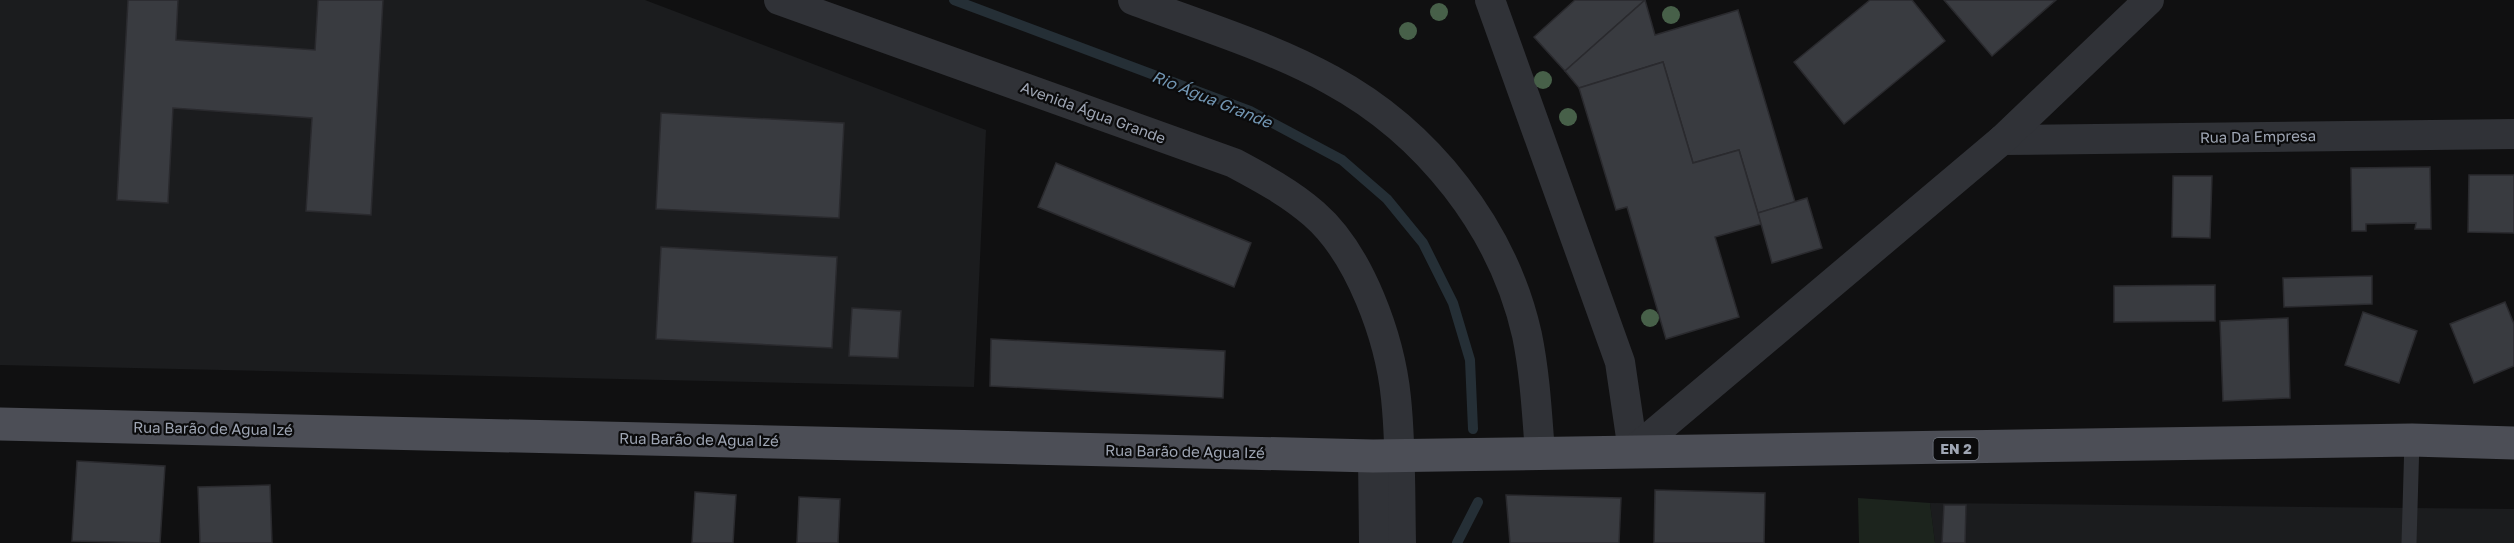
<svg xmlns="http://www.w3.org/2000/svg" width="2514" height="543" font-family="'Golos Text',sans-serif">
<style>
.built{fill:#1b1c1e}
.green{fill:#1c241d}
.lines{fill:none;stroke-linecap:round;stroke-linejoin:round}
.stream{stroke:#252f36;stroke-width:10}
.building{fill:#393b40;stroke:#2a2a2e;stroke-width:1.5}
.service{stroke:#303237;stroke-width:15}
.minor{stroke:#303237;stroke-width:30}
.primary{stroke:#4c4e56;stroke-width:33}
.tree{fill:#476049}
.labels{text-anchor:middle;stroke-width:4.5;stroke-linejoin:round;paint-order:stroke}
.shield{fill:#0b0b0c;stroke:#737882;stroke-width:1.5}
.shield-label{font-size:14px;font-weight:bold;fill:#9fa6b4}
.street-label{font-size:15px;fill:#9fa6b4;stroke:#0b0b0c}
.water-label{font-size:16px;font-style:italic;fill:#7296b3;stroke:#0b0b0c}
</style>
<rect width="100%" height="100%" fill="#101011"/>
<g class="built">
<path d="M0,0h645l341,130 -12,257 -974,-22z"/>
<path d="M1930,503l584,6v34h-579z"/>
</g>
<path class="green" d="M1858,498l72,5 5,40h-76z"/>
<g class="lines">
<g class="stream">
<path d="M954,0l296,111 92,49 45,39 36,44 30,60 17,57 3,69"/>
<path d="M1457,543l21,-41"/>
</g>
</g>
<g class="building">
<path d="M128,0h50l-2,40 139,10 3,-50h65l-12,215 -65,-4 6,-93 -139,-10 -5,95 -51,-3z"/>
<path d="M1575,0h70l-80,71 -31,-34z"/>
<path d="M1645,0l10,35 83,-25 57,192 -37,11 -19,-63 -46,13 -30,-101 -84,26 -14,-17z"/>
<path d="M1870,0h42l33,41 -101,83 -50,-62z"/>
<path d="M1944,0h112l-64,56z"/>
<path d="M1663,62l30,101 46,-13 22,74 -46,13 24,80 -73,22 -39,-132 -11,3 -37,-122z"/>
<path d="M661,113l183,10 -5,95 -183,-9z"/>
<path d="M1056,163l195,80 -17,44 -196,-80z"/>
<path d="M2430,167l1,62h-16l1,-6 -50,1v7h-14l-1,-63z"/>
<path d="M2469,175h45v58l-46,-1z"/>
<path d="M2173,176h39l-2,62 -38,-1z"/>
<path d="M1807,198l15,50 -50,15 -14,-50z"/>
<path d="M661,247l176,10 -5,91 -176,-9z"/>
<path d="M2372,276v28l-88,3 -1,-29z"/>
<path d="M2215,285v36l-101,1v-36z"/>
<path d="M2505,302l9,22v42l-40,17 -24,-59z"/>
<path d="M852,308l49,3 -3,47 -49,-2z"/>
<path d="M2363,312l54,19 -18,52 -54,-18z"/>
<path d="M2288,318l2,80 -67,3 -3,-80z"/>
<path d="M991,339l234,12 -2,47 -233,-12z"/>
<path d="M77,461l88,5 -5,77 -88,-2z"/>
<path d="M270,485l2,58h-72l-2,-56z"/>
<path d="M1655,490l110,3 -1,50h-110z"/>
<path d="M695,492l41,3 -3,48h-41z"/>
<path d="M1506,495l115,3 -2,45h-109z"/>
<path d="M799,497l41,2 -2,44h-41z"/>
<path d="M1944,505h22l-1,38h-23z"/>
</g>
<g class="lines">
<path class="service" d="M2409,543l3,-103"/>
<g class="minor">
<path d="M779,0l455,163c28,15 56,30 80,51 46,40 76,124 82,184 5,47 4,97 5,145"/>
<path d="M1133,0c66,25 136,46 198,80 96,52 172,148 196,255 8,39 10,79 13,118"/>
<path d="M1490,0l130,362 13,89"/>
<path d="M2002,140l512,-6"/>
<path d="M1633,451l369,-311 147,-140"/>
<path d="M1373,456l1,87"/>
</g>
<path class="primary" d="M0,424l1373,32 1039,-16 102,3"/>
</g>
<g class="tree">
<circle cx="1439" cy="12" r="9"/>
<circle cx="1671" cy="15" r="9"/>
<circle cx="1408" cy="31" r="9"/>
<circle cx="1543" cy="80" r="9"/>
<circle cx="1568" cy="117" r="9"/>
<circle cx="1650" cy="318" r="9"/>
</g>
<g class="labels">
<rect class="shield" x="1933.5" y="438" width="45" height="22" rx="4.5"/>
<g class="shield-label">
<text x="1956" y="454">EN 2</text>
</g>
<g class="street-label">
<text transform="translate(1093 113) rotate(20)" y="5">Avenida Água Grande</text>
<text transform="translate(2258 137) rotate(-1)" y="5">Rua Da Empresa</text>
<text transform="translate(213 429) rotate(1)" y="5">Rua Barão de Agua Izé</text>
<text transform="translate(699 440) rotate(1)" y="5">Rua Barão de Agua Izé</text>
<text transform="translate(1185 452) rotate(1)" y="5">Rua Barão de Agua Izé</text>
</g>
<g class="water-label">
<text transform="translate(1212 99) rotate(22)" y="6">Rio Água Grande</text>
</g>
</g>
</svg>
